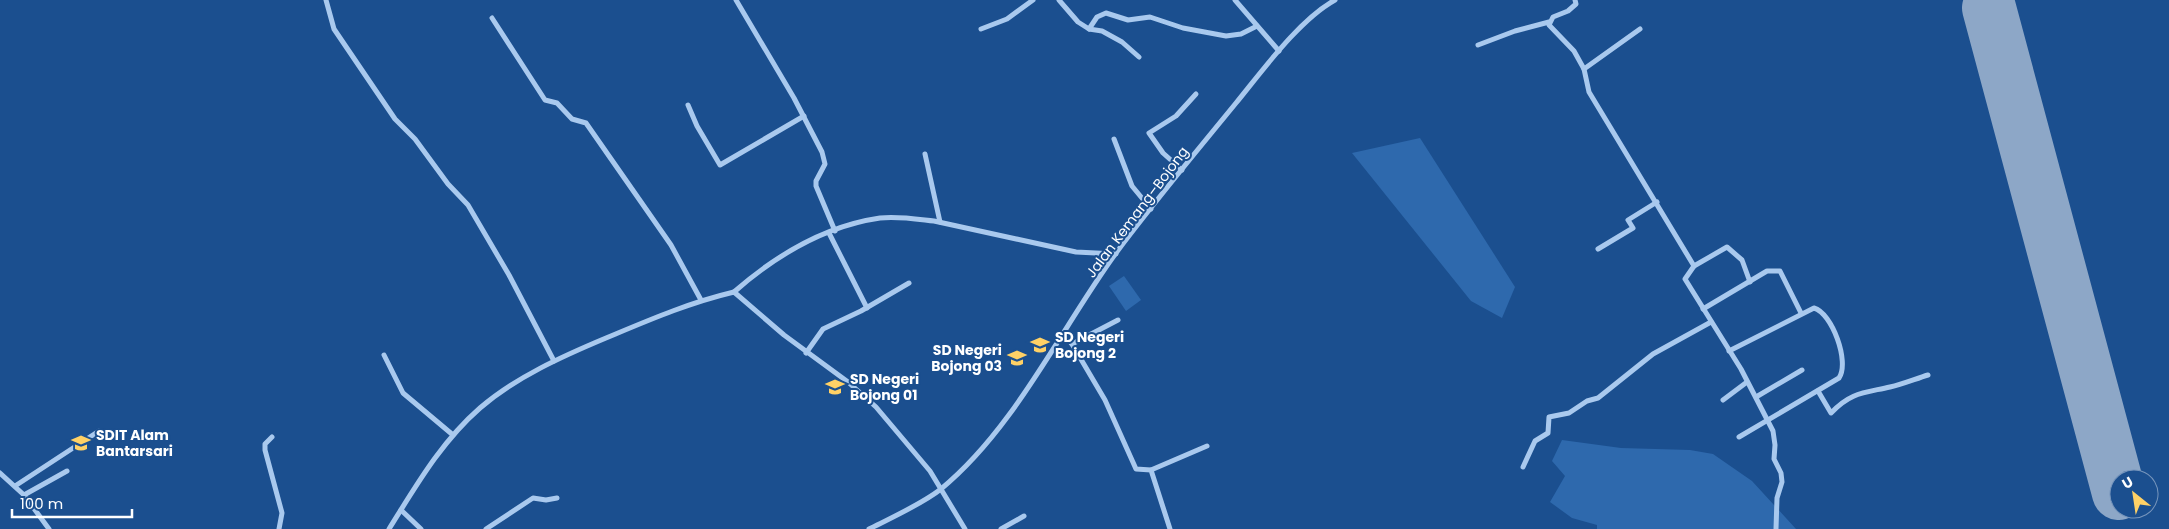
<svg xmlns="http://www.w3.org/2000/svg" width="2169" height="529" font-family="Poppins,sans-serif">
<style>
.green{fill:#2e69ad}
.lines{fill:none;stroke-linecap:round;stroke-linejoin:round}
.runway{stroke:#8da7c7;stroke-width:54}
.street{stroke:#a9c9ee;stroke-width:5}
.labels{text-anchor:middle;stroke-width:4;stroke-linejoin:round;paint-order:stroke}
.street-label{font-size:14px;fill:#fff;stroke:#1b4f8f}
.poi-label{font-size:14px;font-weight:bold;fill:#fff;stroke:#1b4f8f;text-anchor:start}
</style>
<rect width="100%" height="100%" fill="#1b4f8f"/>
<g class="green">
<path d="M1420,138l95,149 -13,31 -31,-17 -119,-148z"/>
<path d="M1124,276l17,24 -15,11 -17,-25z"/>
<path d="M1562,440l59,8 69,2 23,4 39,27 44,48h-199v-4l-25,-7 -22,-16 15,-26 -13,-15z"/>
</g>
<g class="lines">
<path class="runway" d="M1989,8l130,485"/>
<g class="street">
<path d="M326,0l8,29 61,90 20,20 33,45 20,21 41,70 45,86"/>
<path d="M736,0l58,98 28,54 3,12 -9,17v5l19,45"/>
<path d="M1059,0l19,22 11,7 13,2 20,11 17,15"/>
<path d="M1235,0l44,51"/>
<path d="M1575,0l1,4 -8,7 -15,6 -4,8 25,26 10,18 5,23 105,174 -9,13 56,90 32,62 2,14 -1,14 7,14 1,9 -5,16 -1,31"/>
<path d="M492,18l53,82 12,3 15,16 14,4 85,122 30,55"/>
<path d="M981,29l26,-10 26,-19"/>
<path d="M1089,29l8,-12 9,-4 22,7 22,-3 33,11 43,8 15,-2 16,-8"/>
<path d="M1478,45l37,-14 34,-9"/>
<path d="M1584,69l56,-40"/>
<path d="M688,105l9,21 23,39 84,-49"/>
<path d="M1114,139l18,47 19,23"/>
<path d="M925,154l15,68"/>
<path d="M1182,170l-19,-17 -14,-20 27,-17 20,-22"/>
<path d="M829,233l38,75"/>
<path d="M1598,249l35,-21 -5,-8 29,-18"/>
<path d="M1694,266l33,-19 15,13 8,22"/>
<path d="M734,292c41,-36 91,-66 146,-74 18,-2 36,1 54,3l142,31 40,2"/>
<path d="M1703,309l64,-38h13l21,42"/>
<path d="M1063,334l9,10 33,56 31,69 15,1 19,59"/>
<path d="M1072,344l46,-24"/>
<path d="M1729,351l85,-43c18,5 36,54 25,70l-100,59"/>
<path d="M806,353l17,-24 38,-18 48,-28"/>
<path d="M384,355l19,38 50,42"/>
<path d="M1818,391l13,22c20,-21 33,-20 59,-26 13,-3 25,-8 38,-12"/>
<path d="M1756,397l46,-27"/>
<path d="M1723,400l24,-18"/>
<path d="M272,437l-7,7v6l17,63 -3,16"/>
<path d="M1523,467l12,-26 13,-8 1,-16 20,-4 18,-12 11,-3 55,-44 58,-32"/>
<path d="M1151,470l56,-24"/>
<path d="M0,473l24,22 25,34"/>
<path d="M15,486l84,-55"/>
<path d="M24,495l43,-24"/>
<path d="M401,510l20,19"/>
<path d="M389,529c27,-43 52,-87 91,-121 36,-31 83,-52 126,-70 43,-18 82,-35 128,-46l50,43 64,47 28,25 54,64 35,58"/>
<path d="M486,529l47,-31 13,2 11,-2"/>
<path d="M869,529c22,-11 53,-25 72,-40 74,-61 119,-159 175,-236 38,-51 80,-101 120,-150 27,-33 63,-83 99,-103"/>
<path d="M1001,529l23,-13"/>
</g>
</g>
<defs>
<g id="school-bare" transform="scale(1.5)"><path d="M0-5L7-2L0 1L-7-2ZM-4 1L0 2.5L4 1V4Q0 6-4 4Z" fill="#ffd166" stroke="#1b4f8f" stroke-width="2.5" paint-order="stroke"/></g>
</defs>
<g fill-rule="evenodd">
<use href="#school-bare" x="1040" y="345"/>
<use href="#school-bare" x="1017" y="358"/>
<use href="#school-bare" x="835" y="387"/>
<use href="#school-bare" x="81" y="443"/>
</g>
<g class="labels">
<g class="street-label">
<text transform="translate(1137 212) rotate(-53)" y="5">Jalan Kemang–Bojong</text>
</g>
<g class="poi-label">
<text x="1055" y="342">SD Negeri<tspan x="1055" dy="16">Bojong 2</tspan></text>
<text x="1002" y="355" text-anchor="end">SD Negeri<tspan x="1002" dy="16">Bojong 03</tspan></text>
<text x="850" y="384">SD Negeri<tspan x="850" dy="16">Bojong 01</tspan></text>
<text x="96" y="440">SDIT Alam<tspan x="96" dy="16">Bantarsari</tspan></text>
</g>
</g>
<g transform="translate(2134 494) rotate(330)"><circle r="24" fill="#1b4f8f" stroke="#7695bc"/>
<path d="M0-4L9 19L0 12L-9 19Z" fill="#ffd166"/>
<text y="-8" font-size="14" font-weight="bold" text-anchor="middle" fill="#ffffff">U</text>
</g>
<path d="M12 509v8h120v-8" fill="none" stroke="#ffffff" stroke-width="2.5"/>
<text x="20" y="509" font-size="15" fill="#ffffff" stroke="#1b4f8f" stroke-width="4" paint-order="stroke">100 m</text>
</svg>
